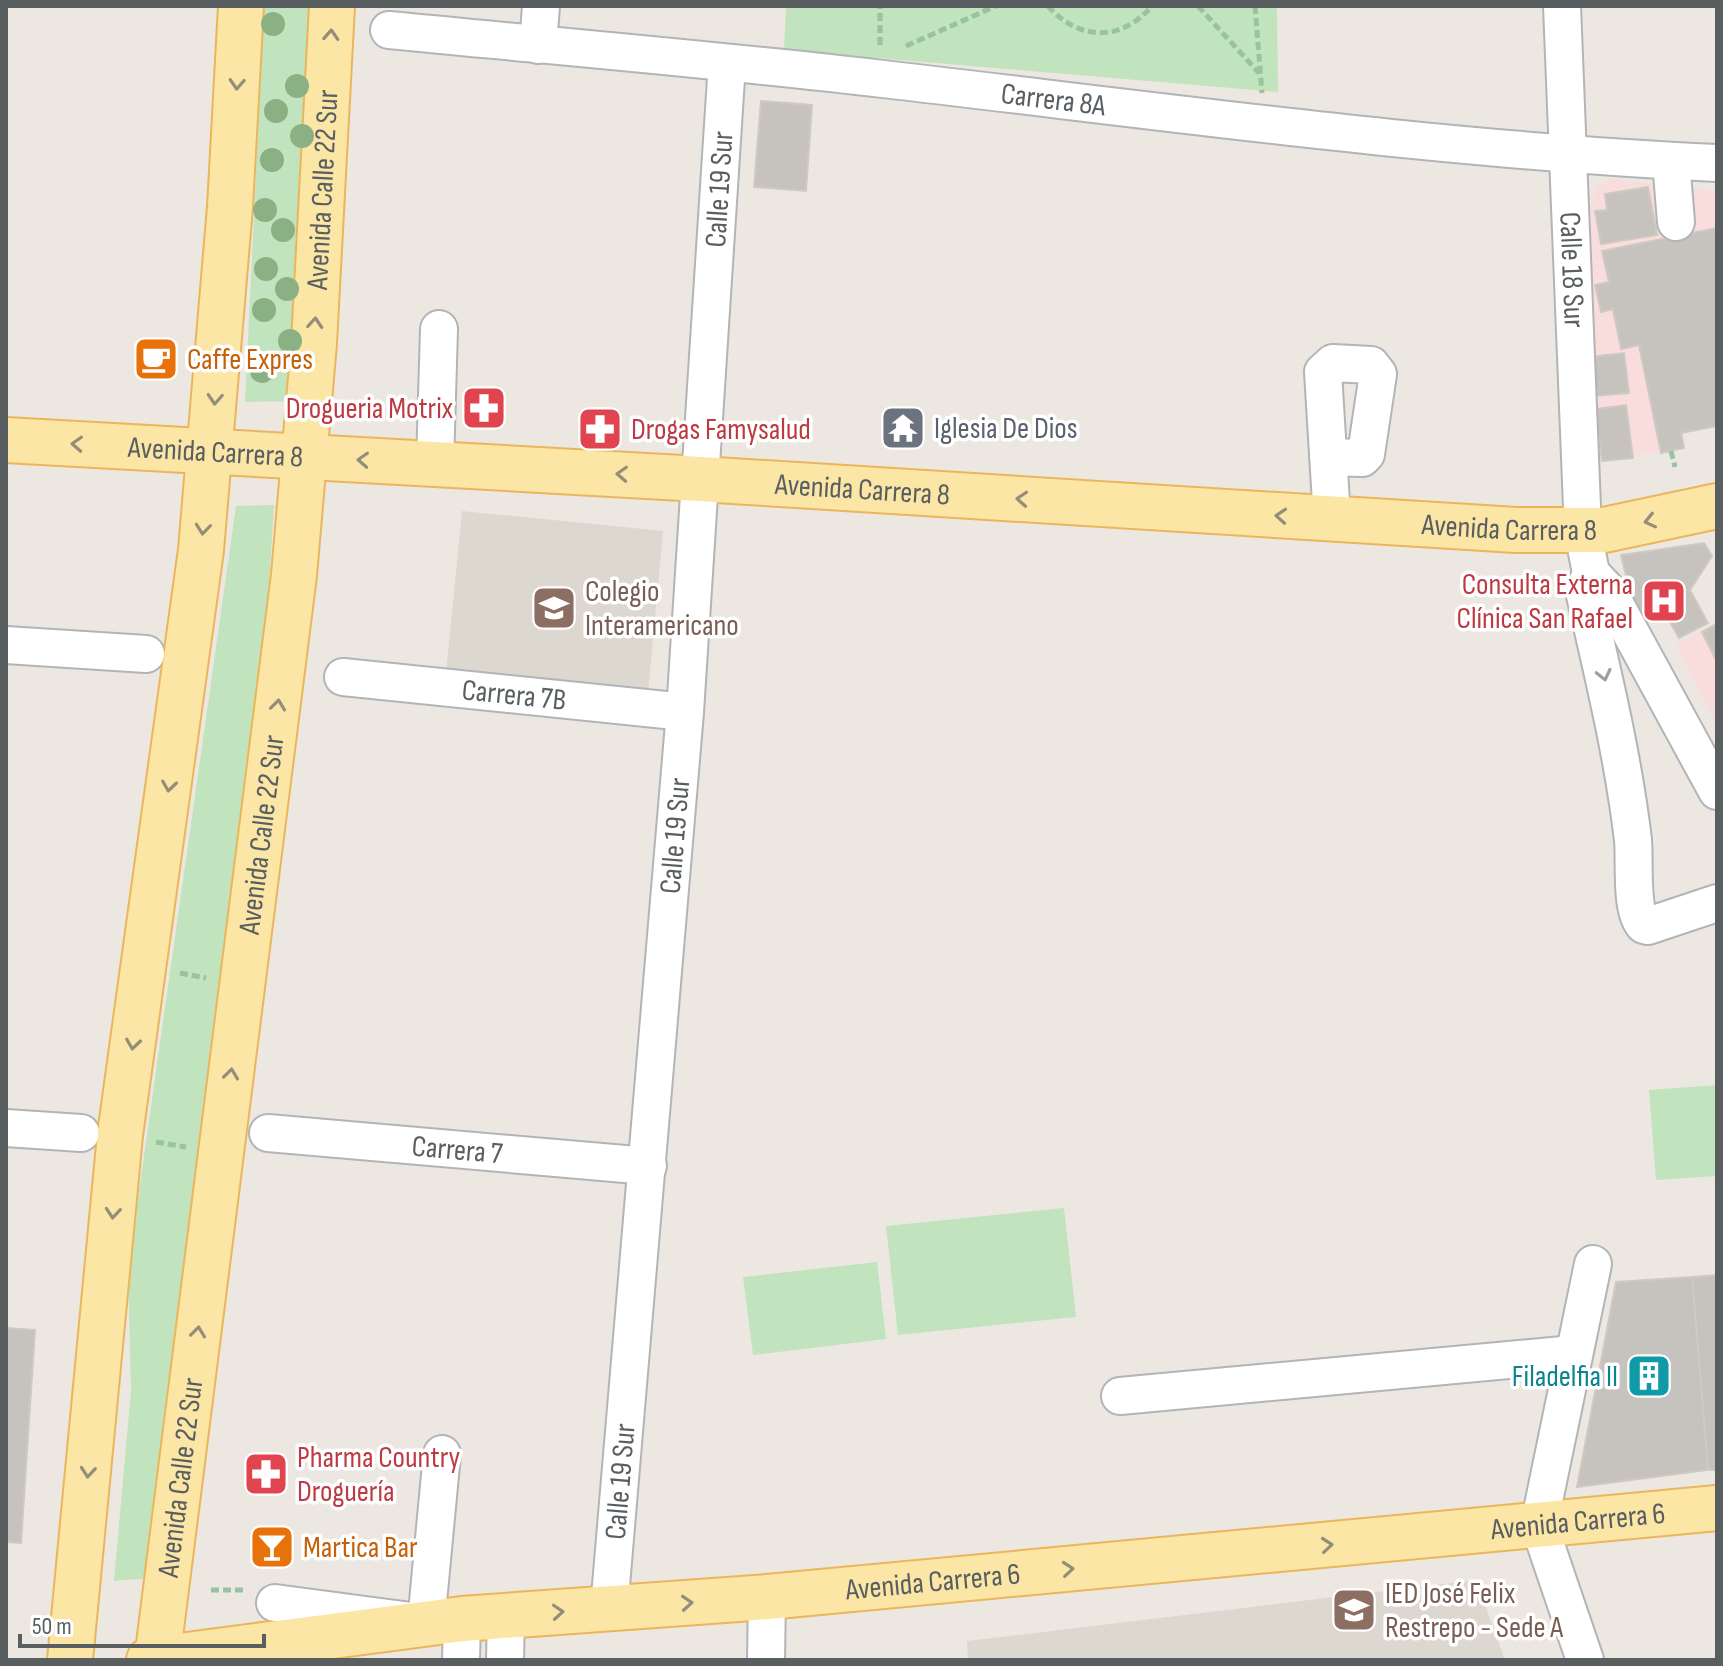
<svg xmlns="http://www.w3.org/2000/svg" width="1723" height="1666" font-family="'Sofia Sans Condensed',sans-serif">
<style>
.education{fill:#dcd7cf}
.medical{fill:#f9dcdc}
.green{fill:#c1e3be}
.building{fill:#c6c3be;stroke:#d0c9c0;stroke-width:2}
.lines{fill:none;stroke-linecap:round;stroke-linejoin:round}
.minor-casing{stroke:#b2b4b8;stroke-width:40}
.major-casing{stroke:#ebb65b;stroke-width:48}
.path{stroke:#98c3a0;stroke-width:5;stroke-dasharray:8 4;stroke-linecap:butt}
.minor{stroke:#fff;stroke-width:36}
.major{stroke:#fbe6a6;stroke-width:44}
.tree{fill:#8bb084}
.oneway{stroke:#928e79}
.oneway2{stroke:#9b9ea0}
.labels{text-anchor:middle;stroke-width:7;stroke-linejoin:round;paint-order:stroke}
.street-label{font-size:30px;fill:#595e61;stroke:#fff}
.food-label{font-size:30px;fill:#c56008;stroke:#fff;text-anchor:start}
.health-label{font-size:30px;fill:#be3a42;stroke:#fff;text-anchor:end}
.worship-label{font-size:30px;fill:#5b616d;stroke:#fff;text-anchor:start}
.education-label{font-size:30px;fill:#785e54;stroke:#fff;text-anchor:start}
.culture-label{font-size:30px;fill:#0d838f;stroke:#fff;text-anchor:end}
</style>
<rect width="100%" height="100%" fill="#ece8e1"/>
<g class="education">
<path d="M462,511l201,20 -16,173 -202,-20z"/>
<path d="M1476,1580l29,80h-537l-1,-19z"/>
</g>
<g class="medical">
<path d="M1613,179l104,12v235l-36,7 3,15 -82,13 -12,-104 1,-155 6,-15z"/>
<path d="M1717,622v103l-41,-80z"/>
</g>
<g class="green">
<path d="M264,6h46l-10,395 -55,1z"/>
<path d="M786,6h491l1,86 -494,-42z"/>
<path d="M274,505l-10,163 -113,910 -37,3 17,-190 -3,-122 108,-763z"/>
<path d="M1717,1085v91l-61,4 -7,-90z"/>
<path d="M1064,1208l12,109 -178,18 -12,-109z"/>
<path d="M877,1262l9,77 -133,16 -10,-78z"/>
</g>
<g class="building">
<path d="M761,101l51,4 -6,86 -52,-4z"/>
<path d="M1648,187l9,48 -56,9 -6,-33 12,-1 -2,-16z"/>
<path d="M1717,228v198l-36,7 3,15 -23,5 -22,-108 -18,4 -8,-40 -12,3 -6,-27 14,-3 -7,-31z"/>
<path d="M1624,353l5,40 -35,3 -4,-39z"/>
<path d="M1626,405l7,53 -31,3 -7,-52z"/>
<path d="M1704,543l8,13 -22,34 18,33 -29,15 -14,-25 -28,7 -16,-65z"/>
<path d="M1717,624v38l-15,-30z"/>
<path d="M1717,1275v195h-9l-16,-193z"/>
<path d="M1692,1277l16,193 -131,17 39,-205z"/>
<path d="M6,1328l29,2 -14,213 -15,-1z"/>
</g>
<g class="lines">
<g class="minor-casing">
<g id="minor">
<path id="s1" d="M1562,6l21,526 8,41 -7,18c19,83 39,165 49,249 2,21 -3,71 11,85l4,1 69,-23"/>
<path id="s2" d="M389,30c164,16 330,30 494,49 278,32 555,71 834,84"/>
<path d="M538,45l3,-39"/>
<path d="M1671,161l5,61"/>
<path d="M1328,457l34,1 4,-4 12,-80 -7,-9 -38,-2 -10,9 9,147"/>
<path d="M435,464l4,-135"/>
<path d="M1591,573l17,18 109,200"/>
<path d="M6,645l140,9"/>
<path id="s3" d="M343,677l342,35"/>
<path d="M6,1128l75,5"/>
<path id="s4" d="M268,1133l380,33"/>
<path d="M1120,1396l454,-42"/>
<path d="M275,1603l151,20 16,-169"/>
<path id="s5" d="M609,1609l76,-897 42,-649"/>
<path d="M461,1660l1,-41"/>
<path d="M505,1660l1,-44"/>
<path d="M766,1660l1,-63"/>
<path d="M1585,1660l-46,-135 54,-261"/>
</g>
</g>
<g class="major-casing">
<g id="major">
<path id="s6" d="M6,440l694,39 816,51h88l113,-24"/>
<path d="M70,1660l50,-525 81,-585 29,-343 11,-201"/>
<path id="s7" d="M149,1660l313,-41 305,-22 950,-89"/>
<path id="s8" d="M157,1660l137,-1085 20,-232 18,-337"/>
</g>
</g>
<g class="path">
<path d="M1048,6c31,35 73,36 104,0"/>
<path d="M1198,6l61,67"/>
<path d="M1255,6l7,87"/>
<path d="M880,45v-39"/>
<path d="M906,46l90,-40"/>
<path d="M1671,451l4,16"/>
<path d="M180,973l26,5"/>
<path d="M156,1142l30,5"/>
<path d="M211,1590h35"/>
</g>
<use href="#minor" class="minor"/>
<use href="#major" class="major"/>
</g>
<g class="tree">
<circle cx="273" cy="24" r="12"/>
<circle cx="297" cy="86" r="12"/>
<circle cx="276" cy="111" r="12"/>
<circle cx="302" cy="136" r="12"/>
<circle cx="272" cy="160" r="12"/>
<circle cx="265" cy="210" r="12"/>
<circle cx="283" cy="230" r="12"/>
<circle cx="266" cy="269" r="12"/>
<circle cx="287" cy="289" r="12"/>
<circle cx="264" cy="310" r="12"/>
<circle cx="290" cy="341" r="12"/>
<circle cx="262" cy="371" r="12"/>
</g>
<defs><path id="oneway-chevron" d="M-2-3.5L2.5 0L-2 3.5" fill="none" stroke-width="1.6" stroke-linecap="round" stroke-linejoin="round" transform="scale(2)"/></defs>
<g class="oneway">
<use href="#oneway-chevron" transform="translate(331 35) rotate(-87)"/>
<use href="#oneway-chevron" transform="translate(237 84) rotate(93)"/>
<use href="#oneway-chevron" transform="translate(315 323) rotate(-86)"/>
<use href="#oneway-chevron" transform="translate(215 399) rotate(94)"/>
<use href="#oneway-chevron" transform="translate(77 444) rotate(-177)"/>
<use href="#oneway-chevron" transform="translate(363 460) rotate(-177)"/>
<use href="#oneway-chevron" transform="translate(622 474) rotate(-177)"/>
<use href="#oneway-chevron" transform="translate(1022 499) rotate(-176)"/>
<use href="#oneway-chevron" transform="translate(1281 516) rotate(-176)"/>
<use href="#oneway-chevron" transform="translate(1650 521) rotate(167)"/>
<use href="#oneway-chevron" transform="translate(203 529) rotate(96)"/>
<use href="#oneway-chevron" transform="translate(278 705) rotate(-83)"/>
<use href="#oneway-chevron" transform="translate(169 786) rotate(98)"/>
<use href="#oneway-chevron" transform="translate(133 1044) rotate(98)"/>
<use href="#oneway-chevron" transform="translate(231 1074) rotate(-83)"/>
<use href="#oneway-chevron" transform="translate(113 1213) rotate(95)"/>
<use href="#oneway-chevron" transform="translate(198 1332) rotate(-83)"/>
<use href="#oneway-chevron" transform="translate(88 1472) rotate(95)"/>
<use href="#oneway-chevron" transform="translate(1327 1545) rotate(-5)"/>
<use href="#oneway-chevron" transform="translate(1068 1569) rotate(-5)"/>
<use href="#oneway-chevron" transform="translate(687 1603) rotate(-4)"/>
<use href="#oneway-chevron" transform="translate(558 1612) rotate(-4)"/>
</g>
<use class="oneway2" href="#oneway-chevron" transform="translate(1604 675) rotate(77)"/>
<defs>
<g id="cafe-square" transform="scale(2.3)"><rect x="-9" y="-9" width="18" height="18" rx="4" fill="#e8710a" stroke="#fff"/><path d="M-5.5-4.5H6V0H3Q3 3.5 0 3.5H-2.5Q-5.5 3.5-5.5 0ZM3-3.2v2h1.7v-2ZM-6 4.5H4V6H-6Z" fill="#fff"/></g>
<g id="pharmacy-square" transform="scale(2.3)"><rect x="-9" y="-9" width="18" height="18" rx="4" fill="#e0444e" stroke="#fff"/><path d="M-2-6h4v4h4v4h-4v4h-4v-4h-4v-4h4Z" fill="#fff"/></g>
<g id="temple-square" transform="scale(2.3)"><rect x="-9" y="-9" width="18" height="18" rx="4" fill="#6b7280" stroke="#fff"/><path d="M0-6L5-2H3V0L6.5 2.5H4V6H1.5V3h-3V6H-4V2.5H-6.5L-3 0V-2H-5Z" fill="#fff"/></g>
<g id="hospital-square" transform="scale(2.3)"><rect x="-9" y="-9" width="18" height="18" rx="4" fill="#e0444e" stroke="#fff"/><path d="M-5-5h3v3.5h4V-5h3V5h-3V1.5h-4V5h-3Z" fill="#fff"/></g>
<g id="school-square" transform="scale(2.3)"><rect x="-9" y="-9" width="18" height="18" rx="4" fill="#8d6e63" stroke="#fff"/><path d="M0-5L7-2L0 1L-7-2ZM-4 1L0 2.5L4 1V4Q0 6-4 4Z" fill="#fff"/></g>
<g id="building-square" transform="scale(2.3)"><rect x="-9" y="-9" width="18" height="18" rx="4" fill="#0f9aa8" stroke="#fff"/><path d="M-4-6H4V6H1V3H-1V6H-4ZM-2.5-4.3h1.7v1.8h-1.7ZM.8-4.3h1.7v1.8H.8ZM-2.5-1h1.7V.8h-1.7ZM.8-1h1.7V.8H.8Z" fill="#fff"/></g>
<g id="bar-square" transform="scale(2.3)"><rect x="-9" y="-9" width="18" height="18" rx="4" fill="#e8710a" stroke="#fff"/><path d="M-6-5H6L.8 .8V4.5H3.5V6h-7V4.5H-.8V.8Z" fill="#fff"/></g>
</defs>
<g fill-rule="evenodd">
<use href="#cafe-square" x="156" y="359"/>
<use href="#pharmacy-square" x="484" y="408"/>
<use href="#temple-square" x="903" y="428"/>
<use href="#pharmacy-square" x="600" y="429"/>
<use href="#hospital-square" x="1664" y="601"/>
<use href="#school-square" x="554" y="608"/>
<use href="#building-square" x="1649" y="1376"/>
<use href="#pharmacy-square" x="266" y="1474"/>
<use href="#bar-square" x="272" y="1547"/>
<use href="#school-square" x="1354" y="1610"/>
</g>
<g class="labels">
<g class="street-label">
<text dy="10" stroke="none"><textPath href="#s2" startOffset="668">Carrera 8A</textPath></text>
<text dy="10" stroke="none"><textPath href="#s8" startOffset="1480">Avenida Calle 22 Sur</textPath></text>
<text dy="10" stroke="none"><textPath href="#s5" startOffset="1424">Calle 19 Sur</textPath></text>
<text dy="10" stroke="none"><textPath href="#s1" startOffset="264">Calle 18 Sur</textPath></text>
<text dy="10" stroke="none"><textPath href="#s6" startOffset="210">Avenida Carrera 8</textPath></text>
<text dy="10" stroke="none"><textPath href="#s6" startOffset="858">Avenida Carrera 8</textPath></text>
<text dy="10" stroke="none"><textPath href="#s6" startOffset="1506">Avenida Carrera 8</textPath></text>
<text dy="10" stroke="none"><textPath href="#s3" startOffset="172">Carrera 7B</textPath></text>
<text dy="10" stroke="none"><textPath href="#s8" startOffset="832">Avenida Calle 22 Sur</textPath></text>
<text dy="10" stroke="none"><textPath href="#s5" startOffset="776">Calle 19 Sur</textPath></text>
<text dy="10" stroke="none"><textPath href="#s4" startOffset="190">Carrera 7</textPath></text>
<text dy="10" stroke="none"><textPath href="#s8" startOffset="184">Avenida Calle 22 Sur</textPath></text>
<text dy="10" stroke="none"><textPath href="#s5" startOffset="128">Calle 19 Sur</textPath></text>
<text dy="10" stroke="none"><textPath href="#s7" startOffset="1436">Avenida Carrera 6</textPath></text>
<text dy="10" stroke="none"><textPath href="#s7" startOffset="788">Avenida Carrera 6</textPath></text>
</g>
<g class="food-label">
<text x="187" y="369">Caffe Expres</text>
<text x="303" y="1557">Martica Bar</text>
</g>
<g class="health-label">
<text x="453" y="418">Drogueria Motrix</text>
<text x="631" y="439" text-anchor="start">Drogas Famysalud</text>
<text x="1633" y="594">Consulta Externa<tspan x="1633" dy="34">Clínica San Rafael</tspan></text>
<text x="297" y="1467" text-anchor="start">Pharma Country<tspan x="297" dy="34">Droguería</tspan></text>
</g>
<g class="worship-label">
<text x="934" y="438">Iglesia De Dios</text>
</g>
<g class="education-label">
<text x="585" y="601">Colegio<tspan x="585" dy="34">Interamericano</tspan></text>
<text x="1385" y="1603">IED José Felix<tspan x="1385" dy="34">Restrepo - Sede A</tspan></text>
</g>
<g class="culture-label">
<text x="1618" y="1386">Filadelfia II</text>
</g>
</g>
<rect width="1723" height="1666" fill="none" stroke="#595e61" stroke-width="16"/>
<path d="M20 1634v12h244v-12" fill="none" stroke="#595e61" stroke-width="4"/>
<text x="32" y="1634" font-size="24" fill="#595e61" stroke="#ffffff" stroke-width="6" paint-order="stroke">50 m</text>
</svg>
